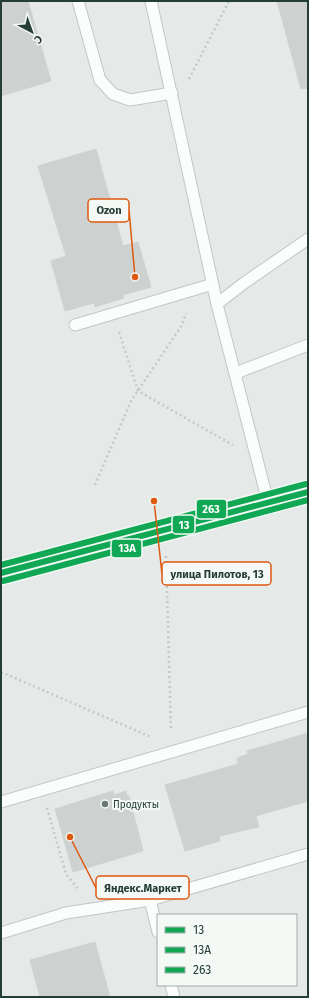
<svg xmlns="http://www.w3.org/2000/svg" width="309" height="998" font-family="'Fira Sans',sans-serif">
<style>
.building{fill:#cdd1cf;stroke:#ced3d1}
.lines{fill:none;stroke-linecap:round;stroke-linejoin:round}
.lane-casing{stroke:#c2c7c5;stroke-width:13}
.secondary-casing{stroke:#c1c7c5;stroke-width:24}
.path{stroke:#c2cac6;stroke-width:2.5;stroke-dasharray:2 3;stroke-linecap:butt}
.lane{stroke:#fbfcfc;stroke-width:11}
.secondary{stroke:#fbfcfc;stroke-width:22}
.bus-1-casing{stroke:#f4f9f6;stroke-width:9}
.bus-2-casing{stroke:#f4f9f6;stroke-width:9}
.bus-3-casing{stroke:#f4f9f6;stroke-width:9}
.bus-1{stroke:#10a855;stroke-width:6}
.bus-2{stroke:#10a855;stroke-width:6}
.bus-3{stroke:#10a855;stroke-width:6}
.poi-dot{fill:#687a74;stroke:#f4f9f6;stroke-width:1.5}
.labels{text-anchor:middle;stroke-width:4;stroke-linejoin:round;paint-order:stroke}
.poi-label{font-size:10px;fill:#243d35;stroke:#f4f9f6;text-anchor:start}
.leader{fill:none;stroke:#de580e;stroke-width:1.5}
.callout-dot{fill:#de580e;stroke:#f4f9f6;stroke-width:1.5}
.callout{fill:#f4f9f6;stroke:#de580e;stroke-width:1.5}
.callout-label{font-size:11px;text-anchor:middle;font-weight:bold;fill:#243d35}
.line-badge{stroke:#f4f9f6;stroke-width:1.5}
.badge-label{font-size:11px;text-anchor:middle;font-weight:bold;fill:#fff}
</style>
<rect width="100%" height="100%" fill="#e5eae8"/>
<g class="building">
<path d="M1,1h27l23,80 -50,15z"/>
<path d="M277,1h31v87l-7,1z"/>
<path d="M96,149l27,97 15,-4 13,45 -28,8 1,3 -29,9 -1,-4 -29,8 -14,-50 15,-5 -28,-90z"/>
<path d="M308,733v68l-52,15 3,11 -40,9 1,5 -35,10 -20,-66 73,-21 -1,-6 11,-4 -1,-3z"/>
<path d="M113,791l1,4 12,-4 1,5h2l14,55 -70,21 -18,-63z"/>
<path d="M95,942l15,55h-70l-10,-37z"/>
</g>
<g class="lines">
<g class="lane-casing">
<g id="lane">
<path d="M78,1l22,79 13,14 17,6 42,-7"/>
<path d="M151,1l66,303 51,198"/>
<path d="M217,304l27,-21 64,-44"/>
<path d="M75,325l138,-41"/>
<path d="M236,373l72,-28"/>
<path d="M1,802l307,-90"/>
<path d="M150,900l8,32"/>
<path d="M1,933l65,-20 84,-13 158,-46"/>
<path d="M171,985l3,12"/>
</g>
</g>
<g class="secondary-casing">
<path id="secondary" d="M1,573l307,-81"/>
</g>
<g class="path">
<path d="M189,79l40,-78"/>
<path d="M119,332l19,59 95,54"/>
<path d="M95,485l36,-84 51,-76 4,-12"/>
<path d="M166,556l5,175"/>
<path d="M1,672l150,65"/>
<path d="M47,808l19,66 13,16"/>
</g>
<use href="#lane" class="lane"/>
<use href="#secondary" class="secondary"/>
<g class="bus-1-casing">
<path id="bus-1" d="M1,573l307,-81"/>
</g>
<g class="bus-2-casing">
<path id="bus-2" d="M3,581l305,-81"/>
</g>
<g class="bus-3-casing">
<path id="bus-3" d="M1,565l305,-81"/>
</g>
<use href="#bus-1" class="bus-1"/>
<use href="#bus-2" class="bus-2"/>
<use href="#bus-3" class="bus-3"/>
</g>
<circle class="poi-dot" cx="105" cy="804" r="4"/>
<g class="labels">
<g class="poi-label">
<text x="113" y="808">Продукты</text>
</g>
</g>
<path class="leader" d="M135 277L129 210M154 501L162 574M70 837L96 888"/>
<g class="callout-dot">
<circle cx="135" cy="277" r="4"/>
<circle cx="154" cy="501" r="4"/>
<circle cx="70" cy="837" r="4"/>
</g>
<g class="callout">
<rect x="88" y="199" width="41" height="23" rx="4"/>
<rect x="162" y="562" width="109" height="23" rx="4"/>
<rect x="96" y="876" width="93" height="23" rx="4"/>
</g>
<g class="callout-label">
<text x="109" y="214">Ozon</text>
<text x="217" y="578">улица Пилотов, 13</text>
<text x="143" y="892">Яндекс.Маркет</text>
</g>
<g class="line-badge">
<rect x="196" y="499" width="31" height="20" rx="4" fill="#10a855"/>
<rect x="172" y="515" width="23" height="19" rx="4" fill="#10a855"/>
<rect x="111" y="539" width="31" height="19" rx="4" fill="#10a855"/>
</g>
<g class="badge-label">
<text x="211" y="513">263</text>
<text x="184" y="529">13</text>
<text x="127" y="552">13А</text>
</g>
<rect width="309" height="998" fill="none" stroke="#243d35" stroke-width="4"/>
<rect x="157" y="914" width="140" height="72" fill="#f4f9f6" stroke="#a1aea9"/>
<rect x="165" y="927" width="20" height="6" fill="#10a855" stroke="#a1aea9"/>
<text x="193" y="934" font-size="12" fill="#243d35">13</text>
<rect x="165" y="947" width="20" height="6" fill="#10a855" stroke="#a1aea9"/>
<text x="193" y="954" font-size="12" fill="#243d35">13А</text>
<rect x="165" y="967" width="20" height="6" fill="#10a855" stroke="#a1aea9"/>
<text x="193" y="974" font-size="12" fill="#243d35">263</text>
<g transform="translate(32 32) rotate(139)" stroke="#f4f9f6" stroke-width="3" paint-order="stroke">
<path d="M0-3L7 15L0 10L-7 15Z" fill="#243d35"/>
<text y="-6" font-size="11" font-weight="bold" text-anchor="middle" fill="#243d35">С</text>
</g>
</svg>
